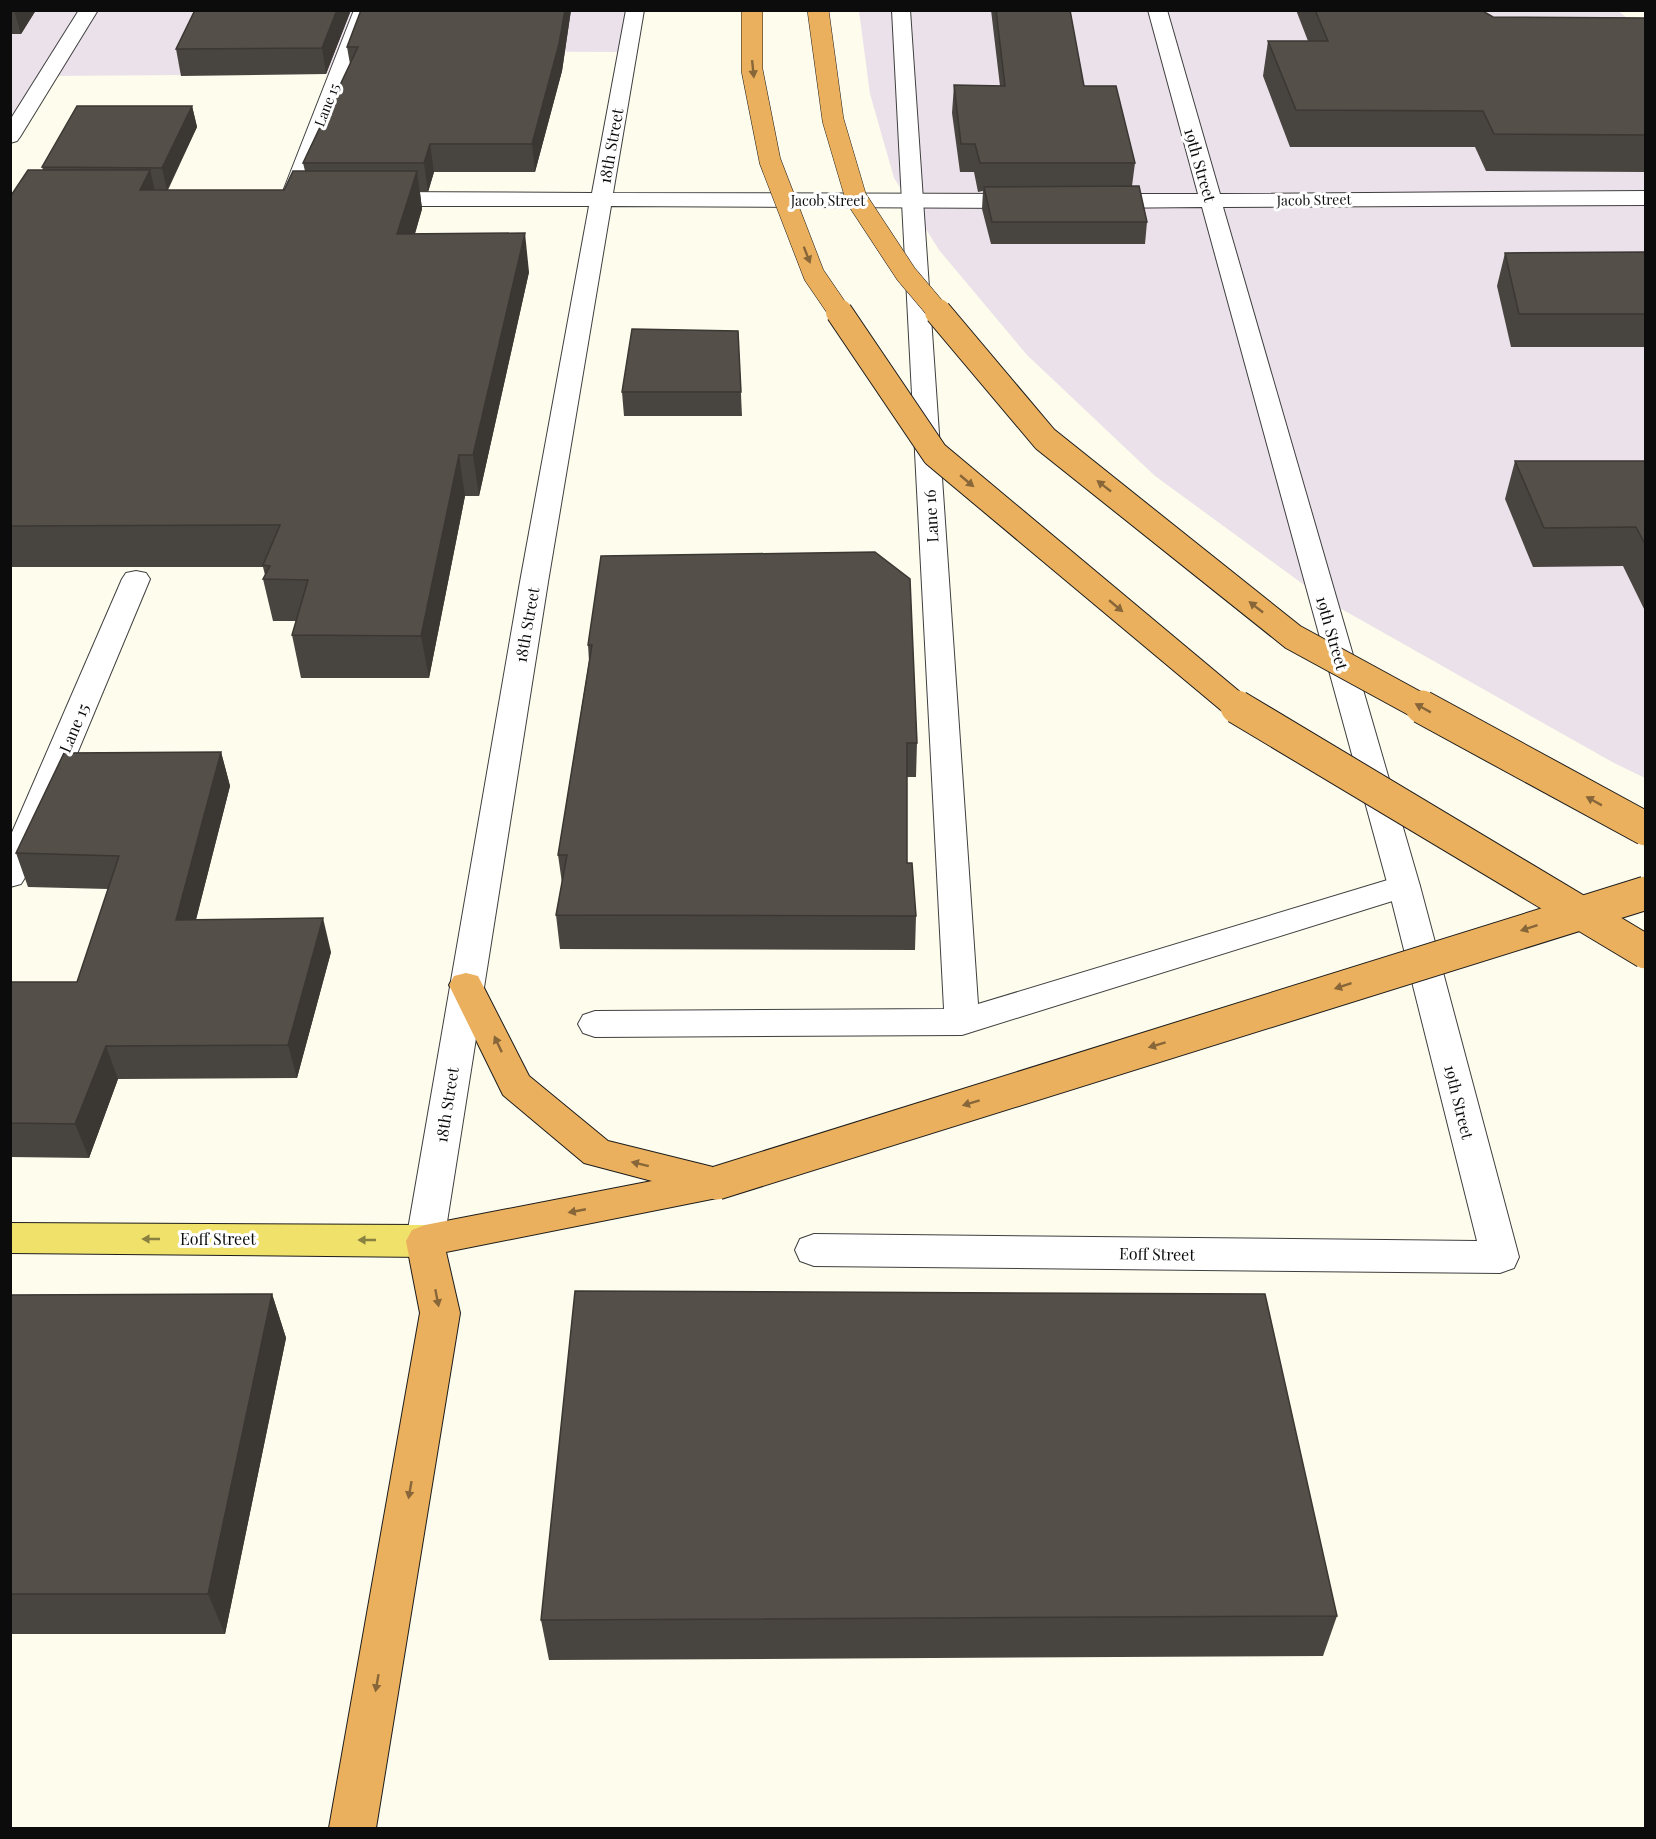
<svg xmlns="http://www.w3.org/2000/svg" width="1656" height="1839" font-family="'Playfair Display',serif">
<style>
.industrial{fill:#ebe1ea}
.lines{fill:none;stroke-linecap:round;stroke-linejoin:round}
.service-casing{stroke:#3f3f3f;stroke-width:2}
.minor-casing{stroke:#3f3f3f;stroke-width:2}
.primary-casing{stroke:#1d1d1d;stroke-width:2}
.motorway-casing{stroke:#1d1d1d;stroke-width:2}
.service{fill:#fff;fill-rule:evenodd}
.minor{fill:#fff;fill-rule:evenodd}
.primary{fill:#f0e16a;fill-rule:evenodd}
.motorway{fill:#ebb05d;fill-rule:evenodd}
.motorway-bridge-far2-casing{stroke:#1d1d1d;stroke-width:22;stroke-linecap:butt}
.motorway-bridge-far1-casing{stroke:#1d1d1d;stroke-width:28;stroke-linecap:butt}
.motorway-bridge-casing{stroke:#1d1d1d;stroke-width:35;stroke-linecap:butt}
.motorway-bridge-far2{stroke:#ebb05d;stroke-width:21}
.motorway-bridge-far1{stroke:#ebb05d;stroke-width:26}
.motorway-bridge{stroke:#ebb05d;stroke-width:33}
.wall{fill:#48443f}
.shaded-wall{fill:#3b3733}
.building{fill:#544f49;stroke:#3b3733;stroke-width:1.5}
.oneway{fill:#876639}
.oneway2{fill:#898140}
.labels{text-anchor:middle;stroke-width:6;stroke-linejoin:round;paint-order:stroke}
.far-street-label{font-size:14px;fill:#0c0c0c;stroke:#fff}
.street-label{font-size:16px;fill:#0c0c0c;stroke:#fff}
</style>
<rect width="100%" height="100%" fill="#fefded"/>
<g class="industrial">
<path d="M1617,10l28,22v746l-31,-15 -292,-165 -167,-122 -128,-121 -88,-105 -45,-72 -24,-84 -11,-83z"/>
<path d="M11,11h624l-7,41 -280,-1 -9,23 -291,2 -37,61z"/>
</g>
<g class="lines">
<g class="service-casing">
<g id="service">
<path d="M354,10h19l-71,189 -3,5h-16l-3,-5z"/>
<path d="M892,10h18l68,994 426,-129 11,3 5,8 -5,8 -453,141 -367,2 -12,-4 -5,-9 5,-9 12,-4 349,-2z"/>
<path d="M136,571l10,2 4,6 -124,297 -5,8 -11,3v-50l112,-258 4,-6z"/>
</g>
</g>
<g class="minor-casing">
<g id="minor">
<path d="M79,10h19l-78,127 -3,4 -7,2v-23z"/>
<path d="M626,10h18l-31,183 416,1 8,2 3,5 -3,5 -8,2 -418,-2 -63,376 -104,659 -6,11 -13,5 -13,-5 -6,-11 114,-659 69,-376h-214l-8,-2 -3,-5 3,-5 8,-2 217,1z"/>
<path d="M1148,10h19l53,184 426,-3v14l-423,2 197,679 99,371 -5,11 -14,5 -686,-7 -14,-5 -5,-11 5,-11 14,-5 663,7 -89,-355 -186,-679 -104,1 -8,-2 -3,-5 3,-5 8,-2h100z"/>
</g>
</g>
<g class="primary-casing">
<path id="primary" d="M10,1223l415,2 13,5 6,11 -6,11 -13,5 -415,-4z"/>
</g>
<g class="motorway-casing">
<path id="motorway" d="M466,973l12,3 51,100 79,65 109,27 13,5 6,10 -6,10 -13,5 -271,54 14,61 -84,515h-47l91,-515 -14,-72 6,-11 13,-5 227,-44 -68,-18 -81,-68 -54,-110 5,-9z"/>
</g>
<use href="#service" class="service"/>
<use href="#minor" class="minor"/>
<use href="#primary" class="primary"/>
<use href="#motorway" class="motorway"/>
<g class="motorway-bridge-far2-casing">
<g id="motorway-bridge-far2">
<path d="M752,10v60l18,91 44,114 26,38"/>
<path d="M818,10l15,110 23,78 50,76 33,39"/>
</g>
</g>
<g class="motorway-bridge-far1-casing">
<g id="motorway-bridge-far1">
<path d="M839,312l96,142 305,255"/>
<path d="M938,312l107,127 248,198 132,72"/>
</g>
</g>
<g class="motorway-bridge-casing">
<g id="motorway-bridge">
<path d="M1237,707l409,245"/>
<path d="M1422,707l224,122"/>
<path d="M717,1183l929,-290"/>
</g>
</g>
<use href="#motorway-bridge-far2" class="motorway-bridge-far2"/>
<use href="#motorway-bridge-far1" class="motorway-bridge-far1"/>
<use href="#motorway-bridge" class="motorway-bridge"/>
</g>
<g class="wall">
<path d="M10,10h26l-15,24h-11z"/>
<path d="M195,10h156l-25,64 -145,2 -5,-27z"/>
<path d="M361,10h210l-9,61 -27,101h-101l-6,20h-8l2,17 -7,25 114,38 -50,224h-14l-36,182h-128l-9,-43 4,-14h-23l-10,-42 2,-4 -2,-8h-253v-370l33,-27 -1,-3 150,-61 5,21 -29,63h116l21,-19 -2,-8 47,-99 -3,-17z"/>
<path d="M991,10h79l14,76 51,77 -3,23 15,36 -2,22h-154l-9,-35 1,-18 -5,1 -4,-20h-14l-8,-59 2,-28 46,1z"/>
<path d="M1296,10h185l12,7 153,1v154l-160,-1 -11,-24h-185l-27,-71 5,-35h40z"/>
<path d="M1646,252v95h-135l-14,-61 8,-33z"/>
<path d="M738,331l4,85h-118l-2,-24z"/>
<path d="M1515,461h131v152l-23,-47 -90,1 -28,-68z"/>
<path d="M601,556l316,187 -1,34h-9v86l9,53 -1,34 -355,-1 -4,-34 6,-32 -4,-28 31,-194 -1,-16z"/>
<path d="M221,752l9,34 -34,134 135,32 -34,126 -179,1 -29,79 -79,-1v-175h67l31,-93 -80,-2 -12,-34z"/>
<path d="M272,1294l14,44 -61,296h-215v-339z"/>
<path d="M1337,1616l-14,40 -774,4 -8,-40z"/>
</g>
<g class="shaded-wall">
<path d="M14,10h22l-15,24z"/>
<path d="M337,10h14l-25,64 -4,-26z"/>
<path d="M565,10h6l-9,61 -27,101 -3,-28z"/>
<path d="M192,106l5,21 -30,63 -5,-22z"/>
<path d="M430,144l4,28 -6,20 -4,-29z"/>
<path d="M150,170l9,38 -19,-18z"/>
<path d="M417,171l5,38 -19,64 -6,-39z"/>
<path d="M525,233l4,39 -50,224 -6,-41z"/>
<path d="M459,455l6,41 -36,182 -8,-42z"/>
<path d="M221,752l9,34 -43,168 -11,-34z"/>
<path d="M323,918l8,34 -34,126 -9,-33z"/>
<path d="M106,1046l12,33 -29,79 -14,-34z"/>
<path d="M272,1294l14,44 -61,296 -17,-40z"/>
</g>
<g class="building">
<path d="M195,10h142l-15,38 -146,1z"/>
<path d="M361,10h204l-6,34 -27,100h-102l-6,19h-121l55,-116h-11z"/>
<path d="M996,10h74l14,76h32l19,77h-155l-5,-19h-14l-7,-59 51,1z"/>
<path d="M1315,10h166l12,7 153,1v117l-152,-1 -11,-23 -187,-1 -28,-69h60z"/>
<path d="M77,106h115l-30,62 -120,-1z"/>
<path d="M28,170h122l-10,20h144l9,-19h124l-20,63 128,-1 -52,222h-14l-38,181 -129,-1 16,-55 -45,-1 7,-13 -7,-1 17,-40 -270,1v-329z"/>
<path d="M1139,186l8,36h-155l-8,-35z"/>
<path d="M1646,252v62h-127l-14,-61z"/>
<path d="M632,329l106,2 3,61h-119z"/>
<path d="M1515,461h131v85l-10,-19 -92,1z"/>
<path d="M875,552l35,27 7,164h-10v120h5l4,53 -360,-1 11,-60h-9l34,-210h-4l13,-89z"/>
<path d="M221,752l-45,168 147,-2 -35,127 -182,1 -31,78 -65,-1v-141h67l42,-126 -103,-3 48,-100z"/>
<path d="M575,1291l690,3 72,322 -796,4z"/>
<path d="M272,1294l-64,300h-198v-299z"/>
</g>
<defs><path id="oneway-solid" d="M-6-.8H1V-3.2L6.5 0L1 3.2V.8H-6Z" transform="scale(1.5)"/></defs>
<g class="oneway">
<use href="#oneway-solid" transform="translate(753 69) rotate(84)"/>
<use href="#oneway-solid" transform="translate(807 255) rotate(69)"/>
<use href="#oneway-solid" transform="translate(967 481) rotate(40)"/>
<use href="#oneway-solid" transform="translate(1104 486) rotate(-142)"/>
<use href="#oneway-solid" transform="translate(1116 606) rotate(40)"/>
<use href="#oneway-solid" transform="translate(1256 607) rotate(-142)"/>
<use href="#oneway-solid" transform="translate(1423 708) rotate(-151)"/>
<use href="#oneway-solid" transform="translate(1594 801) rotate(-151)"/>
<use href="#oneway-solid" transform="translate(1529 928) rotate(162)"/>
<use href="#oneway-solid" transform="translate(1343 986) rotate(162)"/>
<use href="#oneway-solid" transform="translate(498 1044) rotate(-115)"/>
<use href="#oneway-solid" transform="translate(1157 1045) rotate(163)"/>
<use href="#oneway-solid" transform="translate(971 1103) rotate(163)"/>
<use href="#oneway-solid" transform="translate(640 1164) rotate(-166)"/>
<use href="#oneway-solid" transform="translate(577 1211) rotate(169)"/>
<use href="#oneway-solid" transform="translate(437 1298) rotate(79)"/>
<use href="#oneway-solid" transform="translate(410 1490) rotate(100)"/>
<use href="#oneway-solid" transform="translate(377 1683) rotate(100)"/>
</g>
<g class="oneway2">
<use href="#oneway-solid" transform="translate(151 1239) rotate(-180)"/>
<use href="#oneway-solid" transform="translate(367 1240) rotate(-180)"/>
</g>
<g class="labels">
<g class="far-street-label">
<text transform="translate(327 105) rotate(-69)" y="5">Lane 15</text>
<text transform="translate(1314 200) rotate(-1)" y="5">Jacob Street</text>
<text x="828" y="206">Jacob Street</text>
</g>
<g class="street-label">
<text transform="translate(611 146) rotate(-80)" y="6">18th Street</text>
<text transform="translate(1200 165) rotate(74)" y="6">19th Street</text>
<text transform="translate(931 516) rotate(-93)" y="6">Lane 16</text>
<text transform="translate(527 625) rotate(-80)" y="6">18th Street</text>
<text transform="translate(1332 633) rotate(74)" y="6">19th Street</text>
<text transform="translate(74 728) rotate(-67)" y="6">Lane 15</text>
<text transform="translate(1459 1102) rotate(76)" y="6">19th Street</text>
<text transform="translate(447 1105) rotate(-81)" y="6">18th Street</text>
<text x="218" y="1245">Eoff Street</text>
<text transform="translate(1157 1254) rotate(1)" y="6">Eoff Street</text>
</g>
</g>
<rect width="1656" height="1839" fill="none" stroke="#0c0c0c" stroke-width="24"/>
</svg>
